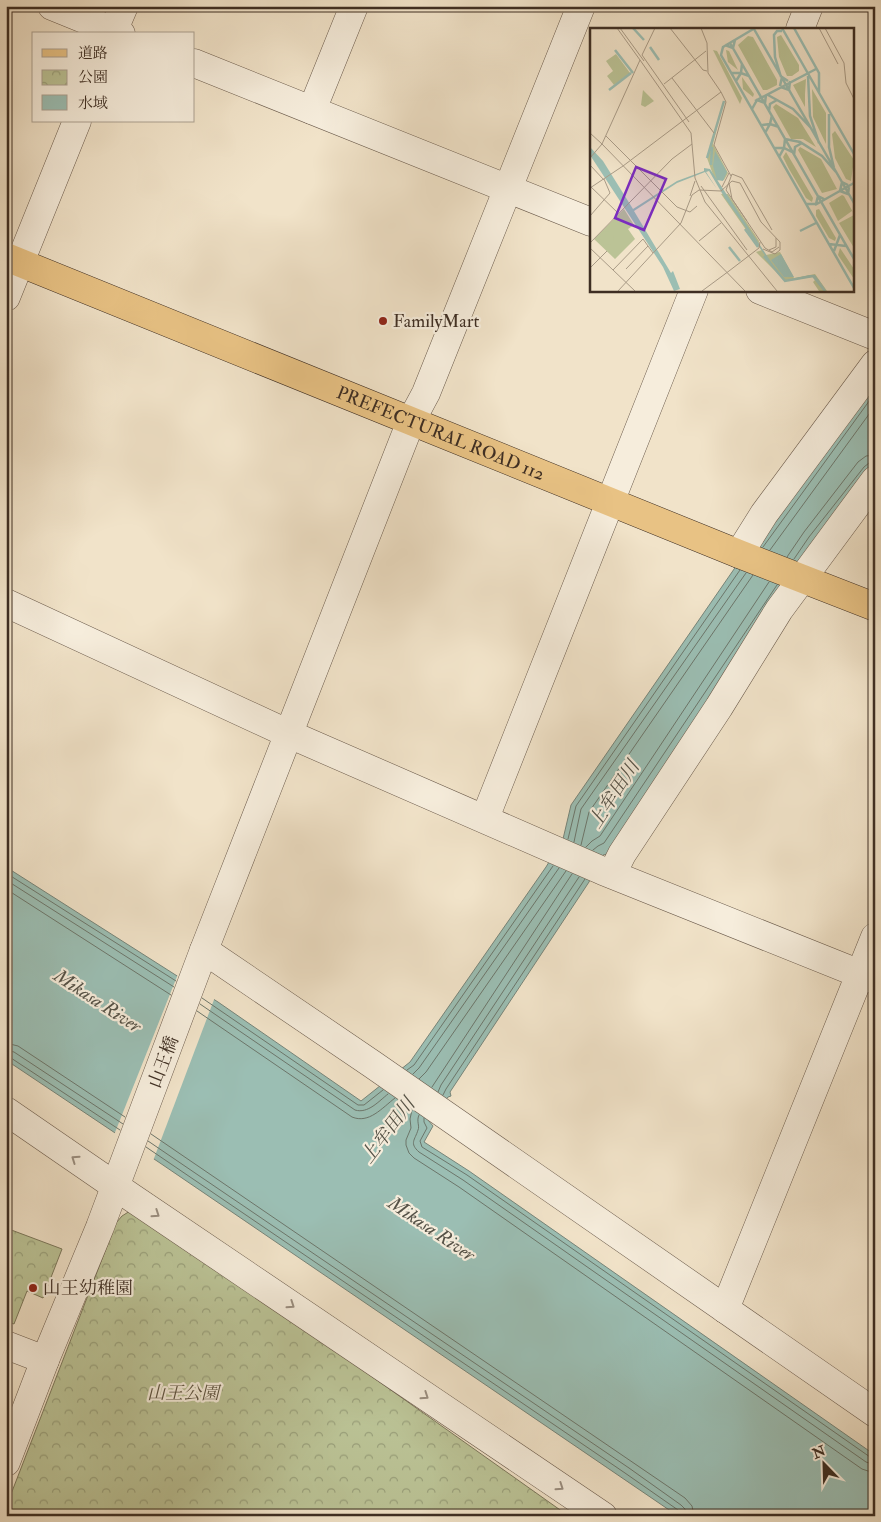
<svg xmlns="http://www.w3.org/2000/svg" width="881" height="1522" font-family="'IM FELL Double Pica','Noto Serif JP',serif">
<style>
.park{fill:url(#park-crowns);stroke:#7c785c}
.water{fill:#9bbeb3;stroke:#768479}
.pier{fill:#f1e3c9}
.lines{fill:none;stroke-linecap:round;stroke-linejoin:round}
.shore{stroke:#6c766b;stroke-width:1}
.minor-casing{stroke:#6b5b4c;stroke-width:29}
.major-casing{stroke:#3e2e23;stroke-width:29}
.minor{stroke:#f6eddc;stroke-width:28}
.major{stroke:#e8c284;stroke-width:28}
.oneway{stroke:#9a8e80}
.poi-dot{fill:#8f2418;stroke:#f6eddc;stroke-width:2}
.labels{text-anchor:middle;stroke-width:4.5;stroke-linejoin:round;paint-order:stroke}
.poi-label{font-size:18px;fill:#3e2e23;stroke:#f6eddc;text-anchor:start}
.street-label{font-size:18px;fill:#3e2e23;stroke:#f6eddc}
.park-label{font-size:18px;font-style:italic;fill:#5d5340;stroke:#f6eddc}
.water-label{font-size:19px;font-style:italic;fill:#555247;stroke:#f6eddc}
.inset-river{fill:none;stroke:#9bbeb3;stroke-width:2.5}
.inset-road{fill:none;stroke:#a99b87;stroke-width:1}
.view{fill:#7b2cbf;fill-opacity:0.15;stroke:#7b2cbf;stroke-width:2.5}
.inset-edge{fill:none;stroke:#3e2e23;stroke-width:2.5}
</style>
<defs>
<pattern id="park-crowns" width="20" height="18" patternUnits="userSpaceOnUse" patternTransform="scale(1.25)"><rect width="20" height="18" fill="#bbc396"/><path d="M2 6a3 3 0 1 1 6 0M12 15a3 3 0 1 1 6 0" fill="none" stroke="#999f7a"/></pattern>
</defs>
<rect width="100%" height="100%" fill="#f1e3c9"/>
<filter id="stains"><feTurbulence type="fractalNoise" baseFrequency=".004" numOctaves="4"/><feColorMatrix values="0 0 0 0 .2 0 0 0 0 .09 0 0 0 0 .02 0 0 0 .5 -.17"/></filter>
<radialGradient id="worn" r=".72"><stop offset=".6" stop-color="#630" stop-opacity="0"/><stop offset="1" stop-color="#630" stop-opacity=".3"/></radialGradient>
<g class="park">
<path d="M130,1211l14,4 419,297 -3,4h-554v-9l110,-284 6,-7z"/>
<path d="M6,1228l56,21 -19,49 -16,-7 -13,33 -8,-3z"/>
</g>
<path class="water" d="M875,374v97l-264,382 -8,2 -14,27 -139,210 1,4 -3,1 -6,8 -2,-1 -12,16 5,6 -9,16 45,29 406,284v61h-197l-518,-353 -154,-103v-193l212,135 143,99 49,-39 136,-195 17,-28 8,-34 197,-285z"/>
<path class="pier" d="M178,974l37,23 -62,164 -39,-26z"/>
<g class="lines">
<g class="shore">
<path d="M763,547l112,-154"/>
<path d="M770,550l105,-144"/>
<path d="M787,557l17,-25 54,-70 8,-6 9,-1"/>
<path d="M794,559l15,-22 55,-70 5,-4h6"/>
<path d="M568,839l8,-33 164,-236"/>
<path d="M574,842l7,-33 165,-236"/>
<path d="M581,845l8,-33 164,-237"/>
<path d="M586,847l6,-6 8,-5 169,-254"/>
<path d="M593,850l5,-4 6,-3 173,-258"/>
<path d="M6,873l170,108"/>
<path d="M6,880l168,107"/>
<path d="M6,889l165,106"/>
<path d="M202,998l156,107h6l19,-15"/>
<path d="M200,1004l155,106c13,4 24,-9 33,-16"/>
<path d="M197,1011l155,106c17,7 30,-9 43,-19"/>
<path d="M6,1043l12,3 107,71"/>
<path d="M6,1050l8,2 109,72"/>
<path d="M6,1057l5,1 109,72"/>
<path d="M407,1070l7,-5 139,-199"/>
<path d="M413,1074l6,-6 140,-200"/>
<path d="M419,1079l7,-7 140,-201"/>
<path d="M432,1087l140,-213"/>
<path d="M438,1092l3,-7 138,-208"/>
<path d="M443,1095l3,-6 139,-210"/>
<path d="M412,1110l-2,9 1,9 -5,12v5l3,8 5,5 45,29 403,282 6,2 7,1"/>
<path d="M419,1115c-3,6 1,11 -1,15 -3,10 -9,13 1,22l44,28 403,282 9,3"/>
<path d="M424,1118v4l3,6 -7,13 2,6 45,28 403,282 5,1"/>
<path d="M151,1134l534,364 7,8 2,10"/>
<path d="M148,1141l481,327 52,37 4,4 1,7"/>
<path d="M146,1147l479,326 53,37 2,6"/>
</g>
<g class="minor-casing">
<g id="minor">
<path d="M52,6l69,28"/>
<path d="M800,29l9,-23"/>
<path d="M112,34l12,-28"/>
<path d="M194,63l397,159"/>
<path d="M312,110l42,-104"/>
<path d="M760,290l115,46"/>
<path d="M6,297l71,-176"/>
<path d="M739,554l25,-40 111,-150"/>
<path d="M6,603l283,131 314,137 272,109"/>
<path d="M485,818l209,-528"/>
<path d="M612,874l10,-20 97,-147 60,-97 96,-130"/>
<path d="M204,950l168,114 503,349"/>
<path d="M6,1111l125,86 472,319"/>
<path d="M725,1309l150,-372"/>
<path d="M6,1345l39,15"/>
<path d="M6,1462l39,-102 55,-133 104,-277 207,-529 15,-28 155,-387"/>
</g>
</g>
<g class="major-casing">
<g id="major">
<path id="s1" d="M6,257l733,297 136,53"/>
</g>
</g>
<use href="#minor" class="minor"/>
<use href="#major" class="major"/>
</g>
<defs><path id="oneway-chevron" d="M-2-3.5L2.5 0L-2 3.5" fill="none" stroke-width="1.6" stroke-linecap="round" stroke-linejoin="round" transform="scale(1.25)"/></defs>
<g class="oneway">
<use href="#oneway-chevron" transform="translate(75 1159) rotate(-145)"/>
<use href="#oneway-chevron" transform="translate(156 1214) rotate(34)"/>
<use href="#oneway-chevron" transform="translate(291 1305) rotate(34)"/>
<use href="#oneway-chevron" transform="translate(425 1396) rotate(34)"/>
<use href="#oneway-chevron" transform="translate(560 1487) rotate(34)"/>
</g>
<g class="poi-dot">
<circle cx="383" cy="321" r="5"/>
<circle cx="33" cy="1288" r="5"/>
</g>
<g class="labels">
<g class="poi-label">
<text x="393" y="327">FamilyMart</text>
<text x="43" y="1294">山王幼稚園</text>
</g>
<g class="street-label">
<text dy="6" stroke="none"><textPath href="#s1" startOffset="469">PREFECTURAL ROAD 112</textPath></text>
<text transform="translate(163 1062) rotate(-69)" y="6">山王橋</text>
</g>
<g class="park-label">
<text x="183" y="1399">山王公園</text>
</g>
<g class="water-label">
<text transform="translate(613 794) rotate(-57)" y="7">上牟田川</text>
<text transform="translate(98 1000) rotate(33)" y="7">Mikasa River</text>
<text transform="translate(387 1130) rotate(-53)" y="7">上牟田川</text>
<text transform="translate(432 1228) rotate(34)" y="7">Mikasa River</text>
</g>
</g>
<g transform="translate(590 28)">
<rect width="264" height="264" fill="#f1e3c9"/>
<path d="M191,7l18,30v6l-7,5h-5l-8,-19 -2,-20zM158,8l5,1 24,43v5l-10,5h-4l-25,-45zM123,22l4,1 25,47 -2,6zM136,22l3,1 9,19 -10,-8zM152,49l12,17 -1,3 -10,-8zM216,51l-1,15v13l-12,-22zM222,61l14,24v31l-13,-27zM134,71l-11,45 15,29 -4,7h-9l-8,-22zM186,76l22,14 18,29 -13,-8h-12l-18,-32zM245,103l19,29 -3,21 -5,-2 -11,-21 -3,-24zM210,119l21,12 16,30 -15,4 -24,-43zM196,124l27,46 -1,4 -6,-4 -17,-29 -6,-12zM131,166h7l31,47 -1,6zM252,167l2,1 10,18 -2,-3 -14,10 -9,-18zM229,181l17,29 -1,3 -6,-3 -13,-22v-6zM264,187l-1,13 1,20 -15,-25zM250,220l14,21v10l-16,-24zM172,222l4,5 14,-3 14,26 21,-4 12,17h-8l-6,-9 3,-3 -3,-2 -28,4 -29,-29z" fill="#bbc396"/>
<path d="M53,62l11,11 -9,6 -4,-2zM34,181l10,16 -6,4 7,10 -20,20 -21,-20z" fill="#bbc396"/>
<path d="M26,26l14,19 -16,12 -7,-9 6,-5 -7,-10zM10 210a7 7 0 1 1 14 0a7 7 0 1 1-14 0Z" fill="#bbc396"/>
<path d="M0,119l13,14 30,48 44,-28 27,-10v-3l6,1 69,105 8,6 23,-5h5l12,16 -13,-15 -27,4 -9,-6 -56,-80 4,6 -17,-29 -3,1 11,17 -12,-17 -28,11 -43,28 37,62 2,-2 7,18 -6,2 -11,-24 -73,-112zM125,123l12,21 -4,9 -6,-1 -4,-14zM191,226l13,23h-10l-13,-17z" fill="#9bbeb3"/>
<path class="inset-river" d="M43,0l11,12M165,0l-32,19 -2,8 133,233M192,0l72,126M204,0l25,45v20M164,1l100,174M140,15l124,216M135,17l8,3 2,-8M60,19l9,13M25,22l18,23M141,45h10l1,-9M218,48l2,40 9,27M191,49l-6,-20 -1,-22 3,-4h5M146,53l5,-8 8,3M190,58l2,-9 6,4M191,59l8,3 1,-9M19,62l22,-17M178,67l25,14 18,19M165,73l61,-32M162,81l5,-9 8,3 1,-8M179,83l1,-7 7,-4M239,86v33l5,21M172,97l8,-1 2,-9M175,105l5,-9 9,3M185,120h9l1,-9 15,3 22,14 14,16M204,127l1,-8 7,-4M189,129l5,-9 8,4M117,130l17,-57M121,137l1,-18M250,163l2,-9 6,3M250,163l8,3 1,-7M216,176h10l2,-8 6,3M225,177l39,-22M155,201l13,18M210,203l16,-8M239,216l17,2M139,219l11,14M244,223l6,-16M174,228l21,25 28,-5 12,15"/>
<path class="inset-road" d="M27,0l23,32M30,0l24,33M65,0l-13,27 47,67M80,0l33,42 4,1M229,0l19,36M235,0l19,35 2,20 8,16M82,50l42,55M74,56l42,-33M131,64l5,10 -12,43 17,31M0,105l12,11M16,108l71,71 13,5 7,-6M12,116l38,-84 51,73 4,45 10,24 72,89M0,130l12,-14 143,147M0,137l14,15M33,138l98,-74 -13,-19 -1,-30 -6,-15M139,155l3,16 33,49 7,4 7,-5M0,158l28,27M111,158l46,64M132,159l7,-14M0,160l33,-22M100,168l5,-15M0,188l20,-23 -6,-14M157,193l-21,-31 6,-16 10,4 30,52M109,213l22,-18M0,215l82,-84 20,-15M0,220l45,43M179,222l7,-3v-9M0,240l17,-17M36,241l22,-23M23,242l30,-31 10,14M139,243l30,-23 1,-6M28,263l63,-68 11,-28 7,-5 22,1 11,-10 8,2 21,39 19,20v8l-5,4 -12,-5M112,263l27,-20"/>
<path class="view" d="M46,139l30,12 -22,51 -29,-12z"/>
<rect width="264" height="264" class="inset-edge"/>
</g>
<rect width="881" height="1522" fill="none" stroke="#f1e3c9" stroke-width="25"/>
<rect x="8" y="8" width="866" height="1507" fill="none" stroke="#3e2e23" stroke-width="2.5"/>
<rect x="12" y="12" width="856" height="1497" fill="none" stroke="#3e2e23"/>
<rect x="32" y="32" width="162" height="90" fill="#f6eddc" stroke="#aca192"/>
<rect x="42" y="49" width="25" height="8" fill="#e8c284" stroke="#aca192"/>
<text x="78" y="58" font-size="15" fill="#3e2e23">道路</text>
<rect x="42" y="70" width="25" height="15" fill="url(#park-crowns)" stroke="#aca192"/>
<text x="78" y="82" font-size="15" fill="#3e2e23">公園</text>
<rect x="42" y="95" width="25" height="15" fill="#9bbeb3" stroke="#aca192"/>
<text x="78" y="108" font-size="15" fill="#3e2e23">水域</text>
<g transform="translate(824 1464) rotate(337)" stroke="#f6eddc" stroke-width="4" paint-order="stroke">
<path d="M0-4L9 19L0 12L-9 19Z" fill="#3e2e23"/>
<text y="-8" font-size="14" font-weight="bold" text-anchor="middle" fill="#3e2e23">N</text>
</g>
<rect width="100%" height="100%" filter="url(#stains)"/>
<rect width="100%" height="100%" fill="url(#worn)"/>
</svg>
